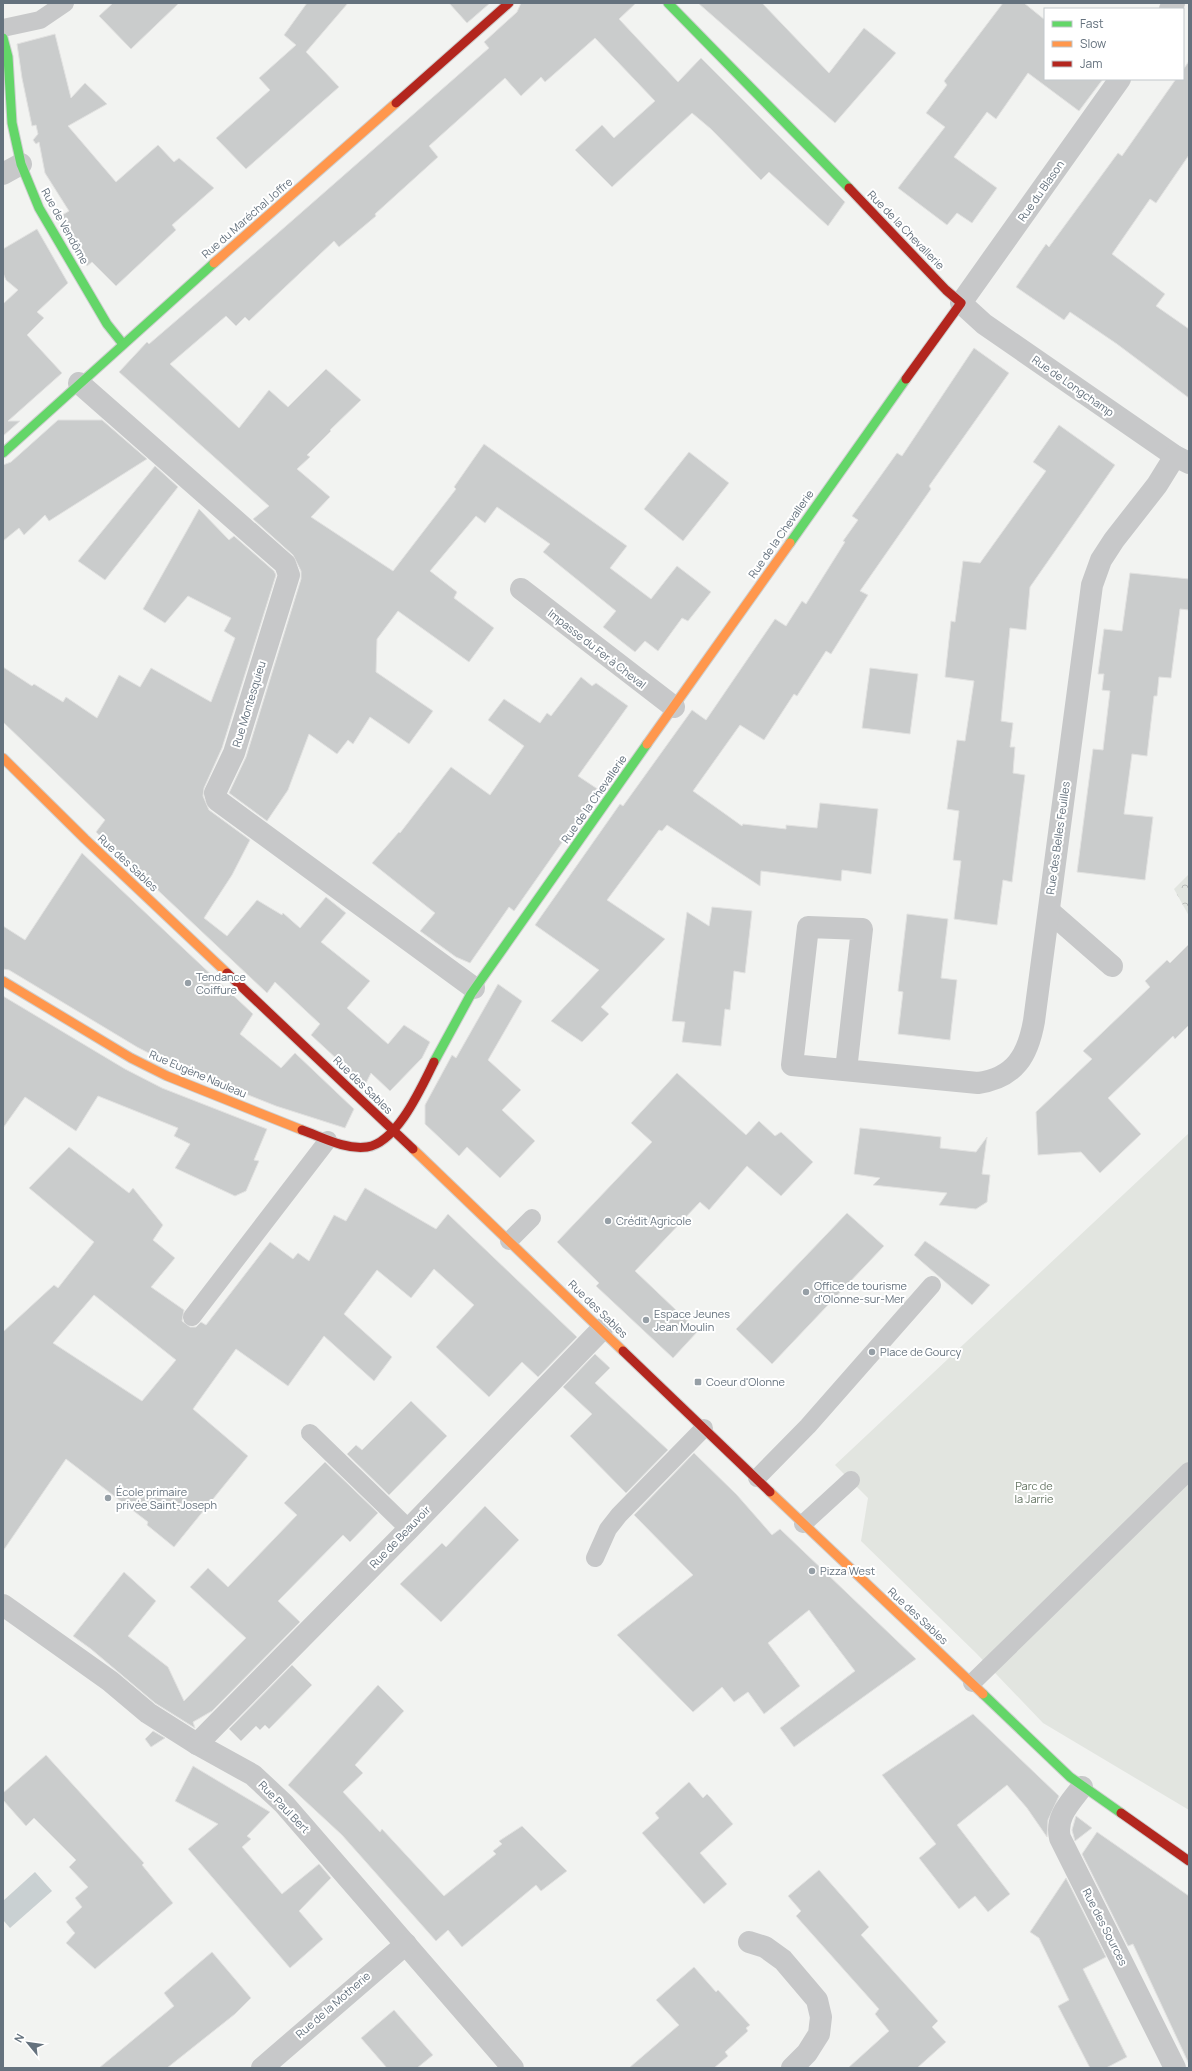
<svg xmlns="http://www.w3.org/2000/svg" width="1192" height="2071" font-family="Manrope,sans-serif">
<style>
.forest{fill:url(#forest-crowns)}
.park{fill:#e2e5e0}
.water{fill:#c9d0d2}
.building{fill:#cacccc;stroke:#e2e2e1;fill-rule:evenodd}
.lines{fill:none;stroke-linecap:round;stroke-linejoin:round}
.fast-casing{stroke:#cecfcf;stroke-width:11}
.slow-casing{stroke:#cecfcf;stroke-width:11}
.jam-casing{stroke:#cecfcf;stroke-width:11}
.lane{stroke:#c7c8c9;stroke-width:18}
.street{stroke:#c7c8c9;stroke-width:22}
.fast{stroke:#63d668;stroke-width:9}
.slow{stroke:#ff974d;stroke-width:9}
.jam{stroke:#b3261e;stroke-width:9}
.poi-dot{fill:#969fa6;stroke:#fff;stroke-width:1.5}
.labels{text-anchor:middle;stroke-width:4;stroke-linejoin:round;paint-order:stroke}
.street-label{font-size:11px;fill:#65727e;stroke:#fff}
.poi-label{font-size:11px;fill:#65727e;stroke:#fff;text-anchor:start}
.park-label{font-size:11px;fill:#667664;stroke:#fff}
</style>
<defs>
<pattern id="forest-crowns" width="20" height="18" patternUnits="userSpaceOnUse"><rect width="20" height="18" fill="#e2e5e0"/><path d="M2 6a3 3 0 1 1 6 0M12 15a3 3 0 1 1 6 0" fill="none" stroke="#bbbebb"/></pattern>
</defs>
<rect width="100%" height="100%" fill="#f2f3f1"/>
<path class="forest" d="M1189,874v42l-15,-27z"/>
<path class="park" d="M1189,1133v677l-146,-87 -67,-70 -115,-112 7,-43 -33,-33z"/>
<path class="water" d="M35,1872l17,19 -42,37 -7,-8v-19z"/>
<g class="building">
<path d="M113,3h66l-48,46 -32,-33z"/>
<path d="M307,3h41l-42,49 33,35 -93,82 -30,-31 54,-48 -11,-12 37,-33 -12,-10z"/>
<path d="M449,3h41l-23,20z"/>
<path d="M521,3h115l-17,16 59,63 23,-24 144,144 -17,24 -59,-54 -8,8 -50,-51 -19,-16 -80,74 -37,-37 27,-25 12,13 41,-37 -60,-63 -50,44 -4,-5 -20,19 -16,-18 -76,68 9,11 -63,57 1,2 -37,31 -5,-6 -85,80 -4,-4 -9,9 -10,-10 -56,48 69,64 30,-38 19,17 38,-38 35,31 -31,30 1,1 -24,24 3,2 -13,12 33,28 -19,20 82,54 63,-82 -2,-2 30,-43 143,102 -17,22 41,31 26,-33 34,26 -23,29 -6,-3 -24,33 -13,-10 -10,11 -32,-25 13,-16 -73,-59 7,-8 -53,-37 -12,16 -9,-7 -46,55 27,21 -3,6 40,30 -25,34 -71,-51 -21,28 -1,33 57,39 -24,33 -39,-27 -17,27 -5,-4 -11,14 -28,-20 -21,56 -21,31 -38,-28 17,-36 55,-178v-8l-8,-16 -40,-36 16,-13 -150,-134 28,-30 2,2 129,-111 211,-185 -5,-6 33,-30z"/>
<path d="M698,3h64l67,70 35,-45 32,25 -61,70z"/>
<path d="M1003,3h21l21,17v59h58l-24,32 -51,-38 -32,46 -9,-7 -33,45 43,31 -25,35 -15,-10 -10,12 -49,-37 47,-61 -19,-14 21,-28 -3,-4z"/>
<path d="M55,34l16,64 14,-15 22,21 -39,22 48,56 42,-37 16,17 5,-4 35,30 -42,37 4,5 -60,56 -24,-24 -5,4 -28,-49 10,-6 -24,-38 -6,-31 -3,2 -3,-4 5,-6 -2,-9 -4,1 -10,-48 -5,-34z"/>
<path d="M1189,61v94l-33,48 -6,-4 -38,55 53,40 -9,12 33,23v69l-72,-54 -47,-32 -6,8 -48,-33 30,-43 3,3 69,-94 4,3 54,-77h7v-9z"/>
<path d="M37,229l31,54 -31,29 7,6 -17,17 35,38 -54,48h12l-17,15v-132l15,-14 -12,-10 -3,-7v-24z"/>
<path d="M974,348l35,25 -80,113 2,3 -71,102 8,4 -37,59 -5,-3 -29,45 -3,-2 -30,46 -24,-15 -47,66 49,35 1,-2 43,5v-4l31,3 3,-25 58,6 -7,65 -29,-4 -1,11 -80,-10 -1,15 -93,-61 -5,6 -3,-1 -52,70 58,39 -64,68 8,7 -27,28 -31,-21 48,-51 -64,-45 85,-121 3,2 69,-96 14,10 69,-101 11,7 16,-25 4,3 39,-62 -2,-1 15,-21 -6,-4 45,-63 5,3z"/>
<path d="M58,420h44l45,39 -98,62 -4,-6 -21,20 -5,-7 -16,13v-76l8,-3z"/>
<path d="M1059,425l56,40 -85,122 -4,43 -16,-2 -9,93 12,2 -3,24h5l-2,26 12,2 -13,107 -9,-2 -6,45 -43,-6 7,-58 -8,-1 6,-49 -12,-2 10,-69 8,1 9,-60 -29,-4 6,-56 4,1 8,-61 17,2 66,-92 -13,-9z"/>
<path d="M689,452l40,31 -46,58 -39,-32z"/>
<path d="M155,466l23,21 -73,93 -27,-19z"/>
<path d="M199,509l30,31 5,-4 40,35 2,4 -54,173 -18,40 -1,8 6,14 41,30 -18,35 -28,43 23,18 30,-36 25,15 1,-2 17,15 26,-31 20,16 -25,29 49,39 -23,27 41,36 16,-19 26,17 -8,16 -32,33 -19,-18 -6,12 -54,-50 9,-11 -45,-42 -8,11 -171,-161 9,-12 -102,-98v-55l29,19 2,-2 29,18 3,-5 31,21 22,-43 21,12 11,-19 60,34 24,-64 -11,-7 7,-13 -43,-22 -23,27 -22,-14z"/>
<path d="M1130,573l59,6v31l-9,-1 -9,69 -12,-1 -2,19h-3l-7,60 -15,-2 -8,60 29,3 -8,63 -68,-8 16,-123 10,1 7,-59 -8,-1 2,-16h-6l6,-45 18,2z"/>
<path d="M870,668l48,6 -8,60 -48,-6z"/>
<path d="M581,677l11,9 4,-3 32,23 -50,70 21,14 -85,121 -5,-4 -39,56 -14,-6 -36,-26 15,-18 -63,-50 27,-31 1,1 51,-66 39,28 34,-49 -36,-26 16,-21 36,24 7,-10 4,3z"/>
<path d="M82,853l171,161 -13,20 41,34 14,-15 59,56 -9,19 -69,-22 -104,-41 -35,-18 -128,-77 -6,-1v-43l22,14z"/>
<path d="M712,907l40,4 -7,62 -11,-2 -4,39 -5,-1 -4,37 -39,-4 3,-20 -13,-1 15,-109 22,14z"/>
<path d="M907,914l41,5 -7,59 16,2 -7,60 -52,-6 5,-42 -5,-1z"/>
<path d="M1189,944v81l-14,14 -2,-3 -65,62 33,36 -41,39 -19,-21 -43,3 -2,-43 56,-53 -9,-8 67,-64 -5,-6 22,-21 3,3z"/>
<path d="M498,984l24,17 -34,59 33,30 -19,20 33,31 -35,37 -33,-31 -8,9 -34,-32v-19l27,-50 4,3z"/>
<path d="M3,996l122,73 37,19 105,41 -13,31 5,1 -13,30 -11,5 -60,-28 15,-24 -16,-8 4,-8 -80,-32 -22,35 -51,-34 -22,31z"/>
<path d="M677,1073l69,62 13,-14 16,15 6,-4 32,30 -32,34 -34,-30 -38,44 -9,-8 -65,69 63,60 -25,27 -77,-72 3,-3 -42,-41 95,-100 -21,-19z"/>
<path d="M860,1128l81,9 -1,11 36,4 11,-15 -5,37 8,1 -3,27 -11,7 -37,-4 8,-12 -74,-8 7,-7 -26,-4z"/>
<path d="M69,1147l60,46 4,-5 30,37 -10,15 22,18 -24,29 33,23 -2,11 8,6h6l5,-5 5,3 64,-83 23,17 5,-6 11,8 25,-46 12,6 19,-33 71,41 12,-15 129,123 -39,40 -16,-15 -33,35 -53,-50 38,-42 -40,-36 -23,29 -34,-28 -33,44 48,43 -18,24 -50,-45 -36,50 -52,-37 -43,60 55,47 -74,91 -27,-22 1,-3 -82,-63 -63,92v-219l51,-47 4,3 36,-46 -65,-54zM94,1295l82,65 -34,41 -89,-58z"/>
<path d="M847,1213l37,33 -112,118 -36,-35z"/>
<path d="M925,1241l65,44 -18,20 -58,-50z"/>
<path d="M595,1354l15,14 -15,15 73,67 -42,43 -56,-57 22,-22 -29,-27z"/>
<path d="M411,1401l36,35 -58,59 -42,-41 9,-9 6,5z"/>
<path d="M694,1453l43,42 35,40 8,-6 136,130 -122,88 -14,-19 75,-57 -46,-61 -41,33 32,43 -36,28 -16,-22 -14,10 -12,-15 -29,25 -76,-77 76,-60 -59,-60z"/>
<path d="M325,1462l53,51 -28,29 -7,-7 -65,66 22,21 -88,89 -19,11 2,6 -40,-25 -64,-54 -18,-13 51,-64 32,29 -28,35 40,31 16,34 62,-63 -56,-51 18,-19 20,19 69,-72 -13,-12z"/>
<path d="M485,1506l34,34 -78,82 -41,-38 42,-41 4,4z"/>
<path d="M292,1665l20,20 -43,44 -4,-4 -5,5 -4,-4 -15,15 -12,-12z"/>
<path d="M378,1685l26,26 -49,54 8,8 -20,19 37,40 2,-3 62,67 52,-42 -3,-3 9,-7 -3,-3 23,-15 45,45 -26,20 -5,-6 -74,62 -14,-17 -12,11 -94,-106 -54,-50z"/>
<path d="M973,1714l86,82 -11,24 -1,17 -20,-29 -20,-23 -50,40 53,69 -22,18 -13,-16 -16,13 -40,-51 17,-14 -54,-69z"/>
<path d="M153,1731l12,7 -14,9 -6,-8z"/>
<path d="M46,1755l98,108 -2,2 31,38 -78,66 -29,-26 9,-10 -9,-11 16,-15 -7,-9 13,-11 -19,-20 7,-7 -42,-42 -8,8 -23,-26v-7z"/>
<path d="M193,1766l77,46 -23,24 4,3 -9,8 40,47 37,-30 12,14 -32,33 24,28 -33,29 -102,-119 30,-25 -43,-23z"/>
<path d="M689,1782l14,16 4,-4 3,3 23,27 -33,29 27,31 -23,20 -62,-71 17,-15 -4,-5z"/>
<path d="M1076,1816l16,12 -17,13 -3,-11z"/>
<path d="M1097,1832l92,64v168l-56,-120 -5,2 -46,-92z"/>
<path d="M819,1870l50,57 -8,8 77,86 -6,6 14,15 -29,26h-69l41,-37 -14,-17 4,-5 -83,-93 5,-5 -13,-15z"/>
<path d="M1066,1878l40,79 -23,12 44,88 -21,11h-16l-32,-62 11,-6 -30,-62 -9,-6z"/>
<path d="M212,1952l39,46 -16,16 -68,54h-68l75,-62 -10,-13z"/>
<path d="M694,1967l22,25 2,-2 32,35 -4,3 2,3 -23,21 3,4 -14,12h-85l50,-43 -23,-25z"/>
<path d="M394,2010l39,45 -16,13h-30l-26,-30z"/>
</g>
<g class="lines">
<g class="fast-casing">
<g id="fast">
<path d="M668,3l181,185"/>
<path d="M3,38l5,19 4,66 9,41 18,44 68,116 16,20"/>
<path d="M3,453l211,-190"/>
<path d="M790,543l116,-164"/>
<path d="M434,1062l37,-68 176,-250"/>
<path d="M983,1694l87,83 51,36"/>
</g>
</g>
<g class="slow-casing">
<g id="slow">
<path d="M214,263l182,-160"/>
<path d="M647,744l143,-201"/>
<path d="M3,758l82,81 142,134"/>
<path d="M3,981l128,77 36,18 135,54"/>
<path d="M413,1149l210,202"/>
<path d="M770,1492l213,202"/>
</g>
</g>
<g class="jam-casing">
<g id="jam">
<path d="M396,103l113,-100"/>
<path d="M849,188l97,102 15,13 -55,76"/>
<path d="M227,973l186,176"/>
<path d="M302,1130c20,7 43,20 65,17 30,-4 55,-61 67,-85"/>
<path d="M623,1351l147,141"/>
<path d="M1121,1813l68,48"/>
</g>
</g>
<g class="lane">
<path d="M3,28l37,-8 25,-17"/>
<path d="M509,1241l23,-23"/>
<path d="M192,1317l136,-177"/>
<path d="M310,1433l99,96"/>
<path d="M757,1478l51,-52 124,-141"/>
<path d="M803,1524l48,-44"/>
<path d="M595,1558l13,-29 11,-14 85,-87"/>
<path d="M972,1683l217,-212"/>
</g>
<g class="street">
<path d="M1170,9l4,-6"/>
<path d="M1120,79l-159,224 23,21 191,132 14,7"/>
<path d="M3,174l18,-10"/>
<path d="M79,383l206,181 4,11 -55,178 -19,40 2,7 257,188"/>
<path d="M521,589l153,118"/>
<path d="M1049,911l63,55"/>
<path d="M846,1070l16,-141 -54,-2 -16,138 186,18c37,-5 50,-28 56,-62l58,-436 9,-25 13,-20 43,-55 18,-29"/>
<path d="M3,1605l107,76 38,32 49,31 56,31 31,29 229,264"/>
<path d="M197,1744l212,-215 193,-200"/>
<path d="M1082,1787c-12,16 -27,30 -22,51l115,230"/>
<path d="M749,1942l16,5 18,13 34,40 4,17 -2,17 -12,19 -15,15"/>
<path d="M262,2068l144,-124"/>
</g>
<use href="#fast" class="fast"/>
<use href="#slow" class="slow"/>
<use href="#jam" class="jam"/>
</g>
<g class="poi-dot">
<circle cx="188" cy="983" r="4"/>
<circle cx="608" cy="1221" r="4"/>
<circle cx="806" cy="1292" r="4"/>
<circle cx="646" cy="1320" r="4"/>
<circle cx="872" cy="1352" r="4"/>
<rect x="694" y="1378" width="8" height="8" rx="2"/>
<circle cx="108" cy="1498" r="4"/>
<circle cx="812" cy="1571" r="4"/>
</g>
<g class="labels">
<g class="street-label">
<text transform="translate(1041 191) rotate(-55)" y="4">Rue du Blason</text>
<text transform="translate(247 218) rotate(-41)" y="4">Rue du Maréchal Joffre</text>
<text transform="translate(65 226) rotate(61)" y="4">Rue de Vendôme</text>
<text transform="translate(906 230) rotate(46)" y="4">Rue de la Chevallerie</text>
<text transform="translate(1073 386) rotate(35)" y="4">Rue de Longchamp</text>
<text transform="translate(781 534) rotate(-55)" y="4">Rue de la Chevallerie</text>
<text transform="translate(597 649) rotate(38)" y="4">Impasse du Fer à Cheval</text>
<text transform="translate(249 704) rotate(-73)" y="4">Rue Montesquieu</text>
<text transform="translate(594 799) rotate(-55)" y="4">Rue de la Chevallerie</text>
<text transform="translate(1058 838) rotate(-82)" y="4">Rue des Belles Feuilles</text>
<text transform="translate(128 863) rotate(43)" y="4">Rue des Sables</text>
<text transform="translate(198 1074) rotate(23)" y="4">Rue Eugène Nauleau</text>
<text transform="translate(363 1085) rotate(44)" y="4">Rue des Sables</text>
<text transform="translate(598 1309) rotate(44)" y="4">Rue des Sables</text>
<text transform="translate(400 1537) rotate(-46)" y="4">Rue de Beauvoir</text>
<text transform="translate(918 1616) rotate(43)" y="4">Rue des Sables</text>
<text transform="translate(284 1807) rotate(46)" y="4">Rue Paul Bert</text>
<text transform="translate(1105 1927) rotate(63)" y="4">Rue des Sources</text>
<text transform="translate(333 2005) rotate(-41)" y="4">Rue de la Motherie</text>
</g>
<g class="poi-label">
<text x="196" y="981">Tendance<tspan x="196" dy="13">Coiffure</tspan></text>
<text x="616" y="1225">Crédit Agricole</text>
<text x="814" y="1290">Office de tourisme<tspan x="814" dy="13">d'Olonne-sur-Mer</tspan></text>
<text x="654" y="1318">Espace Jeunes<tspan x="654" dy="13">Jean Moulin</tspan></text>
<text x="880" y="1356">Place de Gourcy</text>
<text x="706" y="1386">Coeur d'Olonne</text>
<text x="116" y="1496">École primaire<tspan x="116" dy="13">privée Saint-Joseph</tspan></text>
<text x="820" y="1575">Pizza West</text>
</g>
<g class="park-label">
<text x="1034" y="1490">Parc de<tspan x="1034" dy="13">la Jarrie</tspan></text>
</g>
</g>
<rect width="1192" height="2071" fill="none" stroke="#65727e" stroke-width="8"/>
<rect x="1044" y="8" width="140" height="72" fill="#ffffff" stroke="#c1c7cb"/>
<rect x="1052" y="21" width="20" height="6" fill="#63d668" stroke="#c1c7cb"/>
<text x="1080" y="28" font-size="12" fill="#65727e">Fast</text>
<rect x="1052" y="41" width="20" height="6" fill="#ff974d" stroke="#c1c7cb"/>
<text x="1080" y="48" font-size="12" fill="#65727e">Slow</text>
<rect x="1052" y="61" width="20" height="6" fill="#b3261e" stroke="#c1c7cb"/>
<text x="1080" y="68" font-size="12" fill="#65727e">Jam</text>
<g transform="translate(28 2043) rotate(299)" stroke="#ffffff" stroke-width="3" paint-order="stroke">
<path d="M0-3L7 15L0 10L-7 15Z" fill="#65727e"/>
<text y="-6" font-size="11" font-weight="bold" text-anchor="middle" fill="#65727e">N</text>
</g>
</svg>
